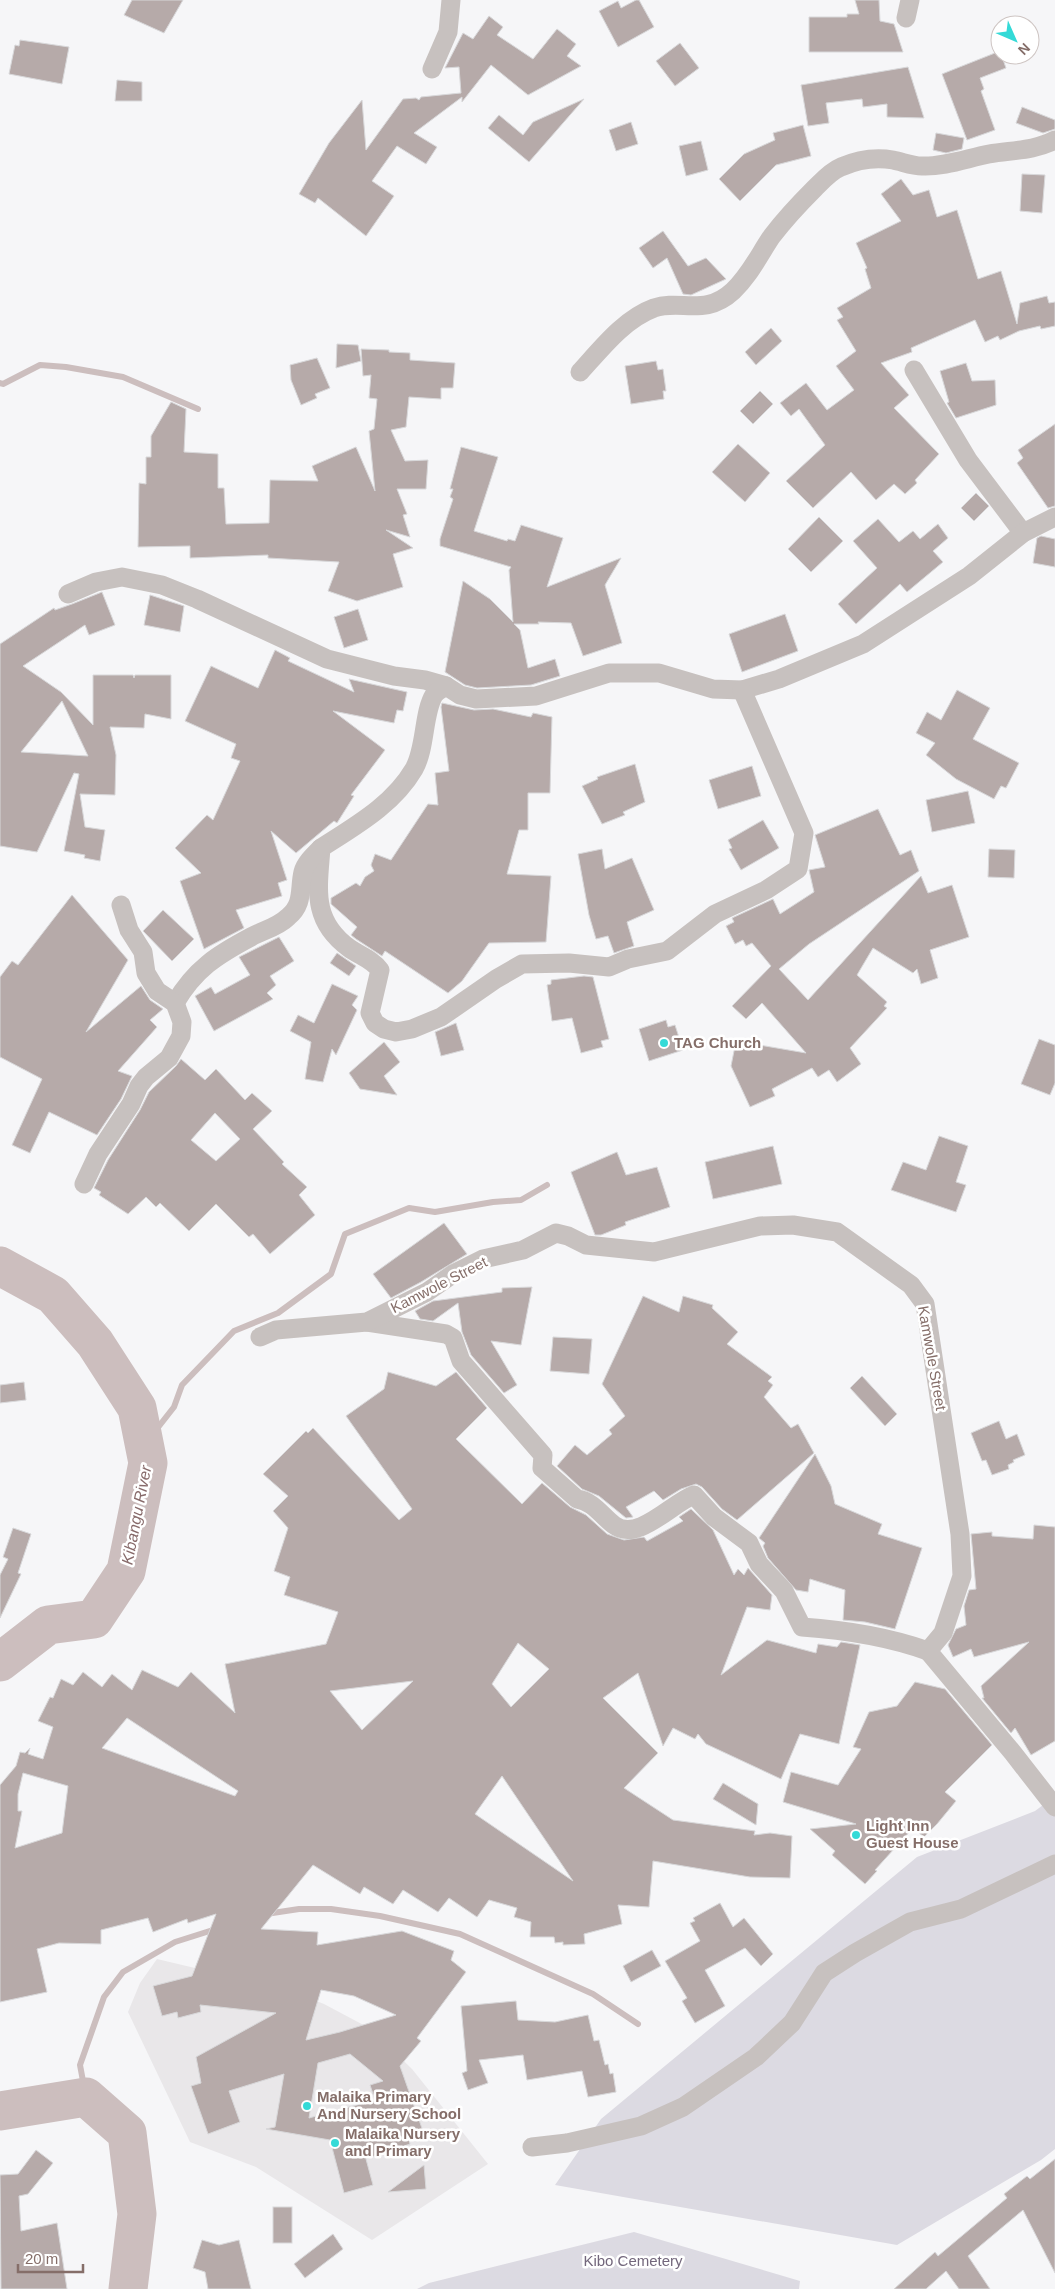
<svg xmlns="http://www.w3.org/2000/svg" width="1055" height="2289" font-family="Arial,sans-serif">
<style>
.built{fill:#e9e7e9}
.green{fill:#dcdae2}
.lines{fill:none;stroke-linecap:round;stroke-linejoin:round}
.stream{stroke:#ccbebe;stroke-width:6}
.river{stroke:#ccbebe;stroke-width:39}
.building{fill:#b6aaa9;stroke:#d8d8da;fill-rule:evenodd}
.street{stroke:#c7c1bf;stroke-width:19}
.poi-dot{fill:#34dad7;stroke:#fff;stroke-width:2}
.labels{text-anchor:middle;stroke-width:5;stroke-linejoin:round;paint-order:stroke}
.poi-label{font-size:15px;font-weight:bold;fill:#856e69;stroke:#fff;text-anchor:start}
.street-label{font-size:15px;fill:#856e69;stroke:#fff}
.park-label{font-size:15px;fill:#73677c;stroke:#fff}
.water-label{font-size:16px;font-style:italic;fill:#876a6a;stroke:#fff}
</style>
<rect width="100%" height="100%" fill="#f6f6f8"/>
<path class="built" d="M157,1959l131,31 36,14 47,25 41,40 76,95 -116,76 -116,-73 -66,-25 -62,-130 12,-29z"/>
<g class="green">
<path d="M1055,1796v353l-14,11 -144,85 -342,-60 46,-66 316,-262 118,-46z"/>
<path d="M634,2232l166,49 -1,8h-382l12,-6z"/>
</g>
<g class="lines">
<g class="stream">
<path d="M0,383l3,1 37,-19 26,2 57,10 75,32"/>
<path d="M145,1444l29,-37 8,-22 52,-54 44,-18 53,-39 14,-40 64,-26 26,4 58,-10 28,-2 26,-15"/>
<path d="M266,1914l33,-5h32l49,7 80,18 133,60 45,30"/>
<path d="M86,2097l-6,-32 24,-68 19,-25 52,-30 41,-13"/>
</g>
<g class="river">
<path d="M0,1266l53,29 42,48 42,65 11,55 -22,108 -32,48 -46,6 -48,37"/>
<path d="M0,2111l86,-14 41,36 10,81 -9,75"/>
</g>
</g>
<g class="building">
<path d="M132,0h51l-19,33 -40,-18z"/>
<path d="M636,0h3l15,27 -36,20 -19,-36 19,-10 3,7z"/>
<path d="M855,0h24l1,21 14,3 9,28h-94v-35h38v-3h12z"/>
<path d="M489,16l14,11 -6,8 36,24 24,-30 19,15 -9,12 14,10 -53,29 -37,-30 -29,37v-5l-48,36 23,14 -11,17 -29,-18 -25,35 22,15 -28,40 -48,-38 -3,5 -16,-9 30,-51 33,-43 4,50 37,-51 13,-1 3,2 2,-3 40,-4 -2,-26 -14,1 18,-35 10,6z"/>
<path d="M20,40l49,7 -7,37 -53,-10 6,-29 4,1z"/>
<path d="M680,43l19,25 -24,18 -19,-25z"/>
<path d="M1000,51l6,17 -26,10 4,11 -3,2 14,39 -28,10 -25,-66z"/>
<path d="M908,67l16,51 -37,-1v-13l-24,3 -1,-8 -36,4 3,20 -21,3 -7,-41z"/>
<path d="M117,80l25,2v19h-27z"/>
<path d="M584,99l-55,63 -41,-34 11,-13 24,20 10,-13z"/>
<path d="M1022,107l33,13v9l-12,4 -27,-10z"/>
<path d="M631,122l7,22 -22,7 -7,-21z"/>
<path d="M803,125l8,31 -35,9 -36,36 -21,-22 25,-25 31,-14 -2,-7z"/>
<path d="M936,133l28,5 -2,11 -16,4 -13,-3z"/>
<path d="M701,141l7,29 -22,6 -7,-30z"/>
<path d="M1022,174l23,1 -3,38 -22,-2z"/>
<path d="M901,179l12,16 16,-5 8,27 20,-7 21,69 23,-8 16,53 3,-21 27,-7 2,7 6,-1v24l-14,3 -1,-3 -21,5 -19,9 -2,-4 -13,6 -10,-22 -64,28 1,4 -31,11 28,32 -15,13 45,46 -24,26 2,3 -12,11 -11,-10 -18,16 -25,-28 -38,36 -27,-27 39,-36 -26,-36 -8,7 -11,-13 26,-20 21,27 27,-20 -18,-24 20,-15 -19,-31 6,-3 -6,-9 34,-20 -6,-19 2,-1 -11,-25 45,-22 -20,-27z"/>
<path d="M663,231l25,35 18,-8 20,21 -35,16 -8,-1 -16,-36 -14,10 -14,-20z"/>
<path d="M771,328l11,13 -26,24 -11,-13z"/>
<path d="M337,344l21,1 3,16 -25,7z"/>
<path d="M361,349l28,1v2l21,1v7l45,3 -2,25h-12v11l-32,-2 -3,30 -15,3 14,31 23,-1 -2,29h-29l10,25 -4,1 7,22 -24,-7 27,18 -20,6 10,33 -46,14 -29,-10 11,-29 -71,-4v-3l-78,3v-12l-52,1 1,-64 7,1v-27h5v-21l20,-34 15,7 -2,43 34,2v34h6l2,36 43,-1 1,-43 48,1 -6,-15 44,-19 19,44 -6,-60 5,-2 3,-30 -8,-1 2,-23 -8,1z"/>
<path d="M317,358l13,30 -15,6 2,4 -16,7 -10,-25 -1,-15z"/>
<path d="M656,361l2,9 5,-1 3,22h-3l1,8 -33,5 -6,-38z"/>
<path d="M966,363l6,18 23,-1 1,25 -40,13 -9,-15 2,-1 -9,-31z"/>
<path d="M760,391l13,13 -20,20 -13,-13z"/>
<path d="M1055,424v82l-7,2 -31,-45 6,-5 -5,-8z"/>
<path d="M738,444l32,29 -25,29 -33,-30z"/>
<path d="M461,447l37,10 -24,74 33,10 1,-2 7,2 6,-16 42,13 -16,49 74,-29 -16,27 17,58 -39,13 -12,-33 -33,-1 1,2h-25l6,6 8,38 27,-9 5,17 -29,9 -54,3 -12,-3 -20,-13 18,-91 27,18 23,23 -4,-52 2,-3 -71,-21v-7l13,-40 -3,-2 3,-8h-3z"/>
<path d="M976,493l13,13 -15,15 -13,-13z"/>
<path d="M819,517l24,24 -32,31 -23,-23z"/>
<path d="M878,519l21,23 14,-11 7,8 18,-15 10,14 -15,13 10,11 -36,30 -7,-8 -44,40 -18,-20 39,-36 -24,-27z"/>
<path d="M1041,536l14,3v28l-22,-4 4,-25z"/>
<path d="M102,592l13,33 -26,10 -4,-10 -62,41 38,26 32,33v-50h40l1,3 1,-3h36v44l-26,-5 -1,14 -34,-1 6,28 -1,40 -35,-1 5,33 20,3 -5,31 -16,-3 1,-3 -21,-4 15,-77 -5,-1 -37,79 -37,-6v-202l54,-36 1,2 17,-6zM62,701l26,55 -67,-4z"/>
<path d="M150,595l34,11 -4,26 -36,-7z"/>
<path d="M358,609l10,31 -24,8 -10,-31z"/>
<path d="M785,614l13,37 -56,21 -13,-38z"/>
<path d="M275,650l15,8 -2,3 66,31 -5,-13 58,13 -4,19 -6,-1 -3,13 -61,-12 52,39 -34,45 3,1 -17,27 -3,-2 -38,32 -25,-22 16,49 -9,3 4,13 -46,14 8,18 -40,21 -24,-68 21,-8 -26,-25 32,-33 6,5 27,-59 -9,-3 5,-14 -51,-23 26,-55 47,22z"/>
<path d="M957,690l33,18 -17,31 46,24 -13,25 -5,-2 -7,13 -38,-20 -30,-24 9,-12 -19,-10 11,-21 14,8z"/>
<path d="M442,703l32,7 19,-1 38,8 2,-4 19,4 -2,76h-22v37h-9l-12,44 44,2 -5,66 -57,1 -27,38 -14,12 -63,-42 -3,5 -26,-17 -5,-4 6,-8 -26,-23v-6l25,-15 4,3 5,-9 9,-6 -3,-6 4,-11 16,6 37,-56 10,1 -3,-32 14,-2 -8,-64z"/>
<path d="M635,764l10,38 -22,10 2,3 -23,9 -20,-38 16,-7 -1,-2z"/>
<path d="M752,766l9,30 -43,13 -9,-29z"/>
<path d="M968,791l7,32 -43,9 -6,-32z"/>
<path d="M878,809l22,46 11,-5 8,21 -110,73 -30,25 29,31 113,-124 7,17 24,-8 17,52 -39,13 8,28 -17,6 -4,-15 -4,4 -40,-25 -16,27 30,27 -3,4 3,2 -37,40 11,16 -24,18 -8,-12 -11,7 -6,-9 -40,21 3,7 -25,11 -19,-41 5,-25 70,12 -44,-50 -16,16 -14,-13 39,-40 -19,-23 -6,3 -3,-6 -8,4 -9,-18 8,-4 -2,-4 41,-19 7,15 34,-22 -5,-22 16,-3 -10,-32z"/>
<path d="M763,820l16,28 -38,22 -12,-21 3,-1 -4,-8z"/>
<path d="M602,849l3,20 27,-11 22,52 -27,12 7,24 -20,7 -6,-17 -12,3 -7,-24 -11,-61z"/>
<path d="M989,849l26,1 -1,28 -26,-1z"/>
<path d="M72,895l56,65 -42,72 55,-46 9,14 13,9 -13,11 7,7 -39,44 14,5 -11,23 -24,36 -48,-23 -19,41 -18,-8 30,-66 -42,-22v-80l12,-16 6,4z"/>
<path d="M163,910l31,29 -22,22 -29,-30z"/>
<path d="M279,937l15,24 -24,15 6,9 -9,8 6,6 -59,32 -19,-35 16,-9 4,7 35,-19 -11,-18z"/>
<path d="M337,953l19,13 -7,10 -19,-13z"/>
<path d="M584,976l9,1 16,62 -8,2 2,6 -22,6 -9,-35 -20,3 -5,-36 4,-1v-4z"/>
<path d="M332,984l26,12 -6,9 5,5 -21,45 -4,-6 -9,33 -18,-3 6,-37 -21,-11 8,-16 16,8z"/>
<path d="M666,1020l2,7 7,-2 8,25 -34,11 -10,-32z"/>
<path d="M456,1023l8,27 -23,6 -6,-24z"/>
<path d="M1039,1039l16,6v38l-5,12 -29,-11z"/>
<path d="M384,1042l16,20 -16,14 13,19 -37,-6 -11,-16z"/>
<path d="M181,1059l24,21 11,-11 29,31 7,-7 20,18 -19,18 31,33 -2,2 25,23 -8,8 16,20 -45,39 -17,-20 -4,3 -33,-33 -27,27 -29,-28 -4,4 -10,-10 -18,17 -29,-19 2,-3 -7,-4 14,-28 32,-50 9,-18 27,-26zM215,1113l25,26 -24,22 -25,-21z"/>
<path d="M939,1136l29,10 -12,36 10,3 -10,27 -65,-22 12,-28 23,8z"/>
<path d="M773,1146l9,38 -69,15 -8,-37z"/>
<path d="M617,1152l9,23 31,-8 13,40 -45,15 1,3 -25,10h-6l-24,-63z"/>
<path d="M444,1223l23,31 -46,28 -30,16 -18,-24z"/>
<path d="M532,1287l-11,58 -30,-4 26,44 -13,8 -33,-38 -9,-23 -4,-29 -25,18 -13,-2 -5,-8 18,-10 69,-9v-4z"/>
<path d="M643,1296l36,16 4,-16 30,9 -1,3 26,24 -11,12 45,33 -4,4 5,4 -9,12 27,31 7,-4 16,29 -77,67 -15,-11 -20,-22 -6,-3 -15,5 -18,11 -9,-9 -28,16 7,10 -7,1 -27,-22 -17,-7 -25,-23 18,-21 12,10 25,-21 -3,-4 16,-14 -23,-32z"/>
<path d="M553,1337l39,2 -3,35 -39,-3z"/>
<path d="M388,1372l48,14 20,-14 31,36 -31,31 66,65 20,-21 28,24 16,8 21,19 17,6 20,-3 3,4 36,-20 -4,-4 12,-8 22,21 21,45 4,-6 6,6 4,-7 24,27 -2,15 -23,-3 -26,68 46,-35 49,13 2,-9 19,3 4,-5 19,3 -21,99 -39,-10 -19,45 -75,-35 -8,-10 -3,5 -22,-11 -10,18 -25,-73 -35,25 55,55 -34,35 49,32 82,11 -1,4 16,-2 22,3 -2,42 -40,-1 -97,-16 -4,46 -31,-2 4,19 -38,10 1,10 -22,1v-3l-8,1 -1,-6h-24l1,-15 -17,-5 3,-9 -28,-8 -12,17 -28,-19 -11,14 -35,-22 -10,14 -29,-17 -4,7 -47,-29 -52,64 57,3 -1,13 85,-14 52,20 -3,9 15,12 -49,66 4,3 -21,25 24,68 -15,6 1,4 -44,15 7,26 -29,8 -14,-53 -64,-11 9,-2 9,-53 -55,17 11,31 -32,12 -17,-48 10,-3 -5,-26 80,-44 -76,-8 1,7 -23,6 -1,-6 -15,4 -9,-30 39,-10 24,-62 -28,9 -1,-4 -34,13 -5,-14 -47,12v14l-42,-1 -22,6 10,43 -47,10v-217l16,-19 4,-14 5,1 5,-5 -2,6 15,5 10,-32 -15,-6 12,-24 3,1 8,-19 12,6 10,-13 19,15 10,-13 20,16 10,-20 36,17 13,-15 44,41 -10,-49 101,-20 12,-32 -54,-17 6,-18 -16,-6 14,-43 -15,-17 15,-15 -25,-22 43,-43 2,2 5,-5 86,92 13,-11 -66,-93 38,-27zM518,1643l31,26 -38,38 -19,-23zM413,1681l-51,49 -32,-39zM127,1718l111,73 -3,5 -133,-48zM23,1773l45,13 -6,47 -47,15 7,-37h-4v-17zM502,1776l71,105 -98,-67zM321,1990l33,6 42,19 -56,17 -34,8zM350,2054l33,27 -13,4 5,15 -66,18 9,-55z"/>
<path d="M862,1376l35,38 -12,12 -35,-38z"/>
<path d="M24,1382l2,18 -26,3v-18z"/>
<path d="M999,1421l7,18 11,-5 8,21 -12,5 1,2 -6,3 1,4 -17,6 -6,-15 -4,1 -11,-28z"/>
<path d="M815,1454l16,32 4,18 47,20 -4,10 44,14 -27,81 -30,-7 -22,-2 2,-30 -35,-11 -2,13 -12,-2 -28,-32 -5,-12 2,-3 -6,-5z"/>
<path d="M1034,1525l21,2v214l-24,14 -16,-27 -4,5 -29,-35h2l-3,-12 48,-44 -55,15 -3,-8 -18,8 -5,-12 8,-16 10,-4 -2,-19 5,-16 7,-1 -5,-55 21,-2v4l41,3z"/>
<path d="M13,1528l18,6 -13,39 3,1 -21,44v-43l8,-16 -5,-2z"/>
<path d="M915,1682l30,7 47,56 -47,47 11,9 -19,23 -13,13 -11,-9 -38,42 2,1 -12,13 -33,-29 3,-4 -25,-22 46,-5 -73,-22 8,-30 47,13 23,-36 -8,-2 16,-35 28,-6z"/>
<path d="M723,1783l35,21 -2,21 -43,-26z"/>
<path d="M720,1903l13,24 11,-9 29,36 -12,12 -16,-18 -40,22 20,36 -30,17 -13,-22 5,-3 -22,-37 35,-20 -10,-18 5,-2 -2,-3z"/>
<path d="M652,1950l9,16 -30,16 -8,-16z"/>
<path d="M516,2001l2,19 37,2 33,-7 6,26 5,-1 6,25 3,-1 2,10 3,-1 3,19 -28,5 -6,-26 -55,9 -4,-25 -44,5 9,23 -20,7 -6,-17 5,-2 -6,-65z"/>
<path d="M36,2150l17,13 -25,31 -9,2 2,35 36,-8 10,66h-66l-1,-114 18,-1z"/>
<path d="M1055,2159v114l-32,-63 -55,46 22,33h-31l-13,-18 -20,18h-32l41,-37 3,4 69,-58 -3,-4 23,-18 3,3z"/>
<path d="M424,2165l2,24 -38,3z"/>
<rect x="273" y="2207" width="19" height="36"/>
<path d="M333,2234l10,15 -38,29 -11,-14z"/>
<path d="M202,2240l17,5 20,-5 12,49h-43l-3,-17 -12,-4z"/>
</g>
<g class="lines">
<g class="street">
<path d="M906,18l4,-18"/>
<path d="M432,69l16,-37 3,-32"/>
<path d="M914,370l54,90 55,73"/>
<path d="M580,372c21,-23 44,-53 74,-64 27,-9 51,9 79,-17 17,-16 26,-36 39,-55 13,-17 28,-33 43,-48 7,-7 16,-17 26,-21 16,-7 35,-10 52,-7 10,2 19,6 29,6 22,1 46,-8 67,-12 23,-4 45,-3 66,-14"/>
<path d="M68,594l28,-12 26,-5 40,8 35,14 130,60 67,17 31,4 21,6 14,9 16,4 60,-3 73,-23h50l54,16 29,1 37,-11 84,-35 106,-68 54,-43 32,-16"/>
<path d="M446,686c-4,3 -9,5 -12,9 -11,18 -8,53 -20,74 -21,36 -59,57 -93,79 -3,41 -10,72 28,100 11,8 23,11 31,22l-10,43 5,10 9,6 12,3 16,-3 29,-12 55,-38 26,-15 47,-1 40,4 19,-8 39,-8 48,-37 51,-24 32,-21 6,-36 -62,-143"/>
<path d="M175,1003c20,-34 42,-48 76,-66 13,-7 27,-10 37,-20 16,-13 11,-28 15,-45 2,-9 12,-18 18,-24"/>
<path d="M84,1184l14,-30 33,-50 8,-18 7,-9 23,-19 12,-22 1,-14 -7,-19 -18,-12 -11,-18 -3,-21 -14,-22 -8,-25"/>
<path d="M367,1322l79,12 7,4 8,23 82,94 -1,13 35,31c16,2 25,17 37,26 24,18 59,-23 80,-30l20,22 35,26 10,21 25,27 18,36c44,3 84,9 126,24"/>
<path d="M260,1337l16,-7 91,-8 60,-30 26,-18 30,-15 40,-9 33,-17 12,3 18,9 68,7 106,-26 33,-1 44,7 74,53 14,19 35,230 2,42 -19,57 -15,18 85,102 42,54"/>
<path d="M532,2147l35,-4 74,-17 42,-19 73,-50 36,-34 32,-50 31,-20 55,-31 51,-13 94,-45"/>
</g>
</g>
<g class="poi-dot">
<circle cx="664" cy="1043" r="5"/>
<circle cx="856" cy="1835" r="5"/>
<circle cx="307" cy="2106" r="5"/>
<circle cx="335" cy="2143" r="5"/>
</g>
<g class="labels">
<g class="poi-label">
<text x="674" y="1048">TAG Church</text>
<text x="866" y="1831">Light Inn<tspan x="866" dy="17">Guest House</tspan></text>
<text x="317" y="2102">Malaika Primary<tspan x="317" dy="17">And Nursery School</tspan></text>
<text x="345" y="2139">Malaika Nursery<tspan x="345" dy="17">and Primary</tspan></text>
</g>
<g class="street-label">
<text transform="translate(439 1285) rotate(-27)" y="5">Kamwole Street</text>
<text transform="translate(932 1358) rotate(80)" y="5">Kamwole Street</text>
</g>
<g class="park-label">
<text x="633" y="2266">Kibo Cemetery</text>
</g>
<g class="water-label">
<text transform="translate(136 1515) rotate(-79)" y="6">Kibangu River</text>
</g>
</g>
<g transform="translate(1015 40) rotate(135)"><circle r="24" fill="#ffffff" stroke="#cec5c3"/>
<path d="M0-4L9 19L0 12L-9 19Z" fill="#34dad7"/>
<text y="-8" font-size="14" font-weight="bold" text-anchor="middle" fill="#856e69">N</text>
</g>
<path d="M18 2264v8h65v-8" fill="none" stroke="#856e69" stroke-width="2.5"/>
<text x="25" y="2264" font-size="15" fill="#856e69" stroke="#ffffff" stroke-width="4" paint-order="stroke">20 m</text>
</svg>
